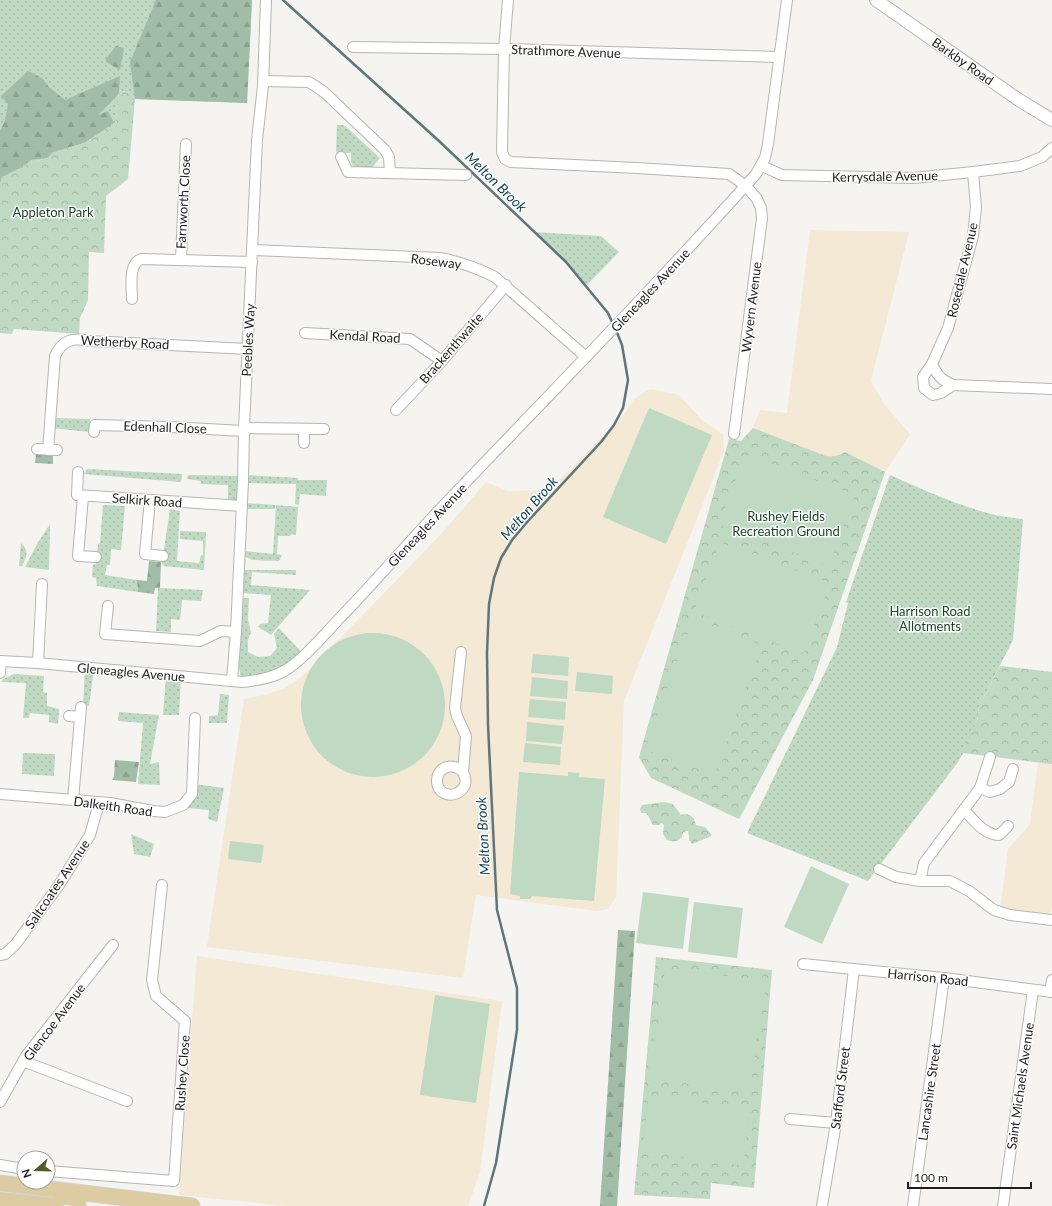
<svg xmlns="http://www.w3.org/2000/svg" width="1052" height="1206" font-family="Lato,sans-serif">
<style>
.education{fill:#f3e9d4}
.grass{fill:url(#grass-dots)}
.forest{fill:url(#forest-firs)}
.park{fill:url(#park-crowns)}
.pitch{fill:#bfd9c3}
.lines{fill:none;stroke-linecap:round;stroke-linejoin:round}
.stream{stroke:#5d757d;stroke-width:2.5}
.minor-casing{stroke:#b5b5b2;stroke-width:12}
.tertiary-casing{stroke:#b5b5b2;stroke-width:14}
.primary-casing{stroke:#d2d2d2;stroke-width:17}
.minor{stroke:#fff;stroke-width:10}
.tertiary{stroke:#fff;stroke-width:12}
.primary{stroke:#ddcba1;stroke-width:15}
.labels{text-anchor:middle;stroke-width:3;stroke-linejoin:round;paint-order:stroke}
.street-label{font-size:13px;fill:#1d1d1c;stroke:#fff}
.park-label{font-size:13px;fill:#194425;stroke:#fff}
.water-label{font-size:14px;font-style:italic;fill:#114553;stroke:#fff}
</style>
<defs>
<pattern id="grass-dots" width="8" height="8" patternUnits="userSpaceOnUse"><rect width="8" height="8" fill="#bfd9c3"/><path d="M2 2h.1M6 6h.1" fill="none" stroke="#a4baa7" stroke-width="1.8" stroke-linecap="round"/></pattern>
<pattern id="forest-firs" width="22" height="20" patternUnits="userSpaceOnUse"><rect width="22" height="20" fill="#a2bda7"/><path d="M5 1l3.5 6h-7zM16 11l3.5 6h-7z" fill="#8ba28f"/></pattern>
<pattern id="park-crowns" width="20" height="18" patternUnits="userSpaceOnUse"><rect width="20" height="18" fill="#bfd9c3"/><path d="M2 6a3 3 0 1 1 6 0M12 15a3 3 0 1 1 6 0" fill="none" stroke="#a4baa7"/></pattern>
</defs>
<rect width="100%" height="100%" fill="#f5f4f1"/>
<g class="education">
<path d="M810,230l99,2 -38,149 13,23 26,30 -25,38 -40,-20 -4,3 -7,2 -8,-1 -73,-28 7,-18 27,3z"/>
<path d="M650,389l29,6 24,26 20,13 1,17 -100,250 -8,196 -8,12 -11,2 -121,-16 -13,83 -256,-31 37,-248 21,-4 18,-6 15,-9 19,-18 102,-105 24,-25 43,-50 21,9 42,-1 73,-73 12,-18z"/>
<path d="M1000,666l52,6v236l-3,6 -1,1 -48,-4 8,-62 22,-25 8,-61 -75,-10z"/>
<path d="M197,956l305,45 -22,171 -12,34h-181l-108,-11z"/>
</g>
<g class="grass">
<path d="M0,0h252l-5,103 -112,-4 -5,-6 -11,-3 -3,30 -3,7 -29,16 -21,7 -16,8 -17,5 -30,20z"/>
<path d="M337,125h7l36,33 -10,12 -16,-2 -3,-6v-9h-13l-2,-2z"/>
<path d="M534,232l67,4 18,16 -33,34 -20,-24z"/>
<path d="M51,418l39,1 -1,13 -38,-4z"/>
<path d="M87,469l95,5 -1,8 -97,-8z"/>
<path d="M188,475l53,1 -2,26h-11v-17l-27,-1v-3l-14,-2z"/>
<path d="M247,475l51,3v2h29l-1,16 -26,-2 -1,11 -4,-1 1,-20 -49,-1z"/>
<path d="M890,475c34,15 69,31 105,40 9,2 19,3 28,4l-10,121 -34,66 -2,15 -11,27 -8,14 -90,119 -121,-48 90,-186 11,-44 -2,-1z"/>
<path d="M246,503l29,2v4h-29z"/>
<path d="M103,505l22,1 -4,44 -10,-1 -1,16h-3l-2,10 32,5 1,12 -41,-6 -1,-8 -4,-1 1,-12 3,-1 2,-20 2,-1z"/>
<path d="M276,505l22,2 -2,28 -4,-1 -2,2h-12l-1,18h-1l6,1 -3,6c-11,-1 -29,2 -37,-7l3,-3 28,3z"/>
<path d="M170,509l10,2 -3,50 22,2 2,-8h2v-14l-23,-2v-8l26,1 -2,38 -40,-4 -2,-3z"/>
<path d="M50,524l-1,46 -24,-3 12,-23z"/>
<path d="M21,543c8,7 6,14 1,23h-3z"/>
<path d="M244,570h52v5l-44,-3 -1,13 59,5 -39,45 -13,-8 2,-3 8,-1 3,-28 -28,-2z"/>
<path d="M158,588l45,2 -2,11 -19,-1 -2,20 -9,-1v13l-15,-1z"/>
<path d="M242,598h7l-1,21 3,14c-4,6 -3,12 -3,19l10,5 12,-1 7,-8 -3,-14 5,-6 25,27 -26,19 -36,8 -4,-19z"/>
<path d="M85,668l9,1 -5,37h-6z"/>
<path d="M14,674l30,2 -1,16 4,1v13l12,3 -1,15 -9,-2v-7l-19,-2 -1,5h-6l3,-35 -24,-1 1,-3z"/>
<path d="M166,676l15,1 -2,38h-16z"/>
<path d="M220,694l9,1 -2,28h-18v-7l9,-1z"/>
<path d="M119,712l40,3 -9,49 9,-2 1,23 -22,-1 5,-61 -25,-2z"/>
<path d="M23,753l32,1 -1,22 -32,-2z"/>
<path d="M194,784l30,4 -7,34 -9,-3 1,-9 -21,-2 4,-10z"/>
<path d="M131,834l23,10 -4,13 -16,-3z"/>
</g>
<g class="forest">
<path d="M156,0h96l-5,103 -112,-4 -5,-37z"/>
<path d="M116,46l8,2 -4,22 -14,-8v-3z"/>
<path d="M28,71l14,7 7,9 16,13 55,-24 -1,18 -21,21 10,-4 6,12 -30,20 -31,10 -6,5 -16,2 -31,23v-52l5,-10 3,-17 -7,-8z"/>
<path d="M36,453l17,3v8l-18,-1z"/>
<path d="M149,561l12,1 -1,26h-5l-1,6 -16,-2 -1,-12 10,1z"/>
<path d="M115,760l24,2 -3,20 -24,-2 2,-3z"/>
<path d="M618,930l17,1 -18,275h-17z"/>
</g>
<g class="park">
<path d="M119,90l11,3 5,6 -7,80 -22,17 -2,57 -15,-1 -1,48 -8,18 -1,16 -65,-5 -2,5 -12,-1v-150l2,-6 28,-14 17,-5 6,-6 31,-9 29,-16 3,-7z"/>
<path d="M753,428l73,28c8,1 13,0 19,-4l40,20 -72,208 -74,139 -88,-41 -12,-21 90,-318 12,2z"/>
<path d="M1000,666l52,6v92l-89,-11 14,-32 2,-15z"/>
<path d="M664,802l9,2 8,11 4,-1 5,1 4,4 2,6 9,2 7,8 -5,3 -15,6 -3,-4v-4l-1,-5h-2l-3,2c-1,8 -9,10 -16,7l-4,-6 1,-9 -2,-2 -3,2h-6c-3,-4 -3,-8 -7,-12h-5l-1,-4 2,-4z"/>
<path d="M656,957l116,13 -18,218 -43,-5 -1,16 -76,-4z"/>
</g>
<g class="pitch">
<path d="M649,408l63,27 -46,109 -63,-27z"/>
<path d="M745,454l110,41 -26,71 -110,-42z"/>
<path d="M720,542l110,41 -26,71 -110,-42z"/>
<path d="M693,619l69,26 -48,130 -69,-26z"/>
<circle cx="373" cy="705" r="72"/>
<path d="M533,654l36,3 -1,19 -37,-3z"/>
<path d="M577,672l36,4 -1,18 -37,-3z"/>
<path d="M532,677l36,4 -1,18 -37,-3z"/>
<path d="M530,699l36,3 -1,18 -37,-3z"/>
<path d="M527,722l37,4 -2,18 -36,-3z"/>
<path d="M525,743l36,4 -1,18 -37,-3z"/>
<path d="M519,772l49,4v-4l11,1v4l26,2 -11,122 -62,-5 -2,3h-10v-3l-10,-2z"/>
<path d="M230,841l34,4 -3,18 -33,-4z"/>
<path d="M811,866l38,18 -27,60 -38,-17z"/>
<path d="M643,892l46,6 -6,51 -47,-6z"/>
<path d="M694,902l49,6 -6,50 -49,-6z"/>
<path d="M665,968l101,13 -7,57h-2l-7,55 -101,-15 7,-55 22,3 -20,-4z"/>
<path d="M435,995l55,9 -14,99 -56,-8z"/>
<path d="M649,1096l101,13 -7,57 -101,-15z"/>
</g>
<g class="lines">
<g class="stream">
<path d="M283,0l156,141 127,121 42,51 5,11"/>
<path d="M484,1206l12,-43 21,-133v-42l-20,-78 -9,-185 -1,-72 2,-49 5,-26 7,-20 11,-18 16,-19 73,-79 13,-17 9,-17 5,-28 -6,-35 -6,-15"/>
</g>
<g class="minor-casing">
<g id="minor">
<path d="M508,0l-4,49 -2,103 3,7 6,3 126,6 92,6 17,12 11,13 4,9 1,10 -28,216"/>
<path d="M353,47l151,2 275,8"/>
<path d="M264,81l45,1 15,10 61,58 4,7 1,16"/>
<path d="M341,157l7,15 118,3"/>
<path d="M762,166l20,9 131,3 60,-6 47,-6 22,-9 10,-9"/>
<path d="M973,172l3,35 -3,29 -25,92 -16,36c5,11 9,16 21,21l99,4"/>
<path d="M252,250l188,8c21,4 36,9 55,19l91,80"/>
<path d="M181,260l5,-116"/>
<path d="M132,299c0,-12 -4,-35 9,-40l111,3"/>
<path d="M305,333l105,6 32,22"/>
<path d="M932,364l-9,13 1,11 9,7 8,-2 12,-8"/>
<path d="M396,410l46,-49 64,-76"/>
<path d="M244,428l80,1"/>
<path d="M94,432l1,-7 75,2 74,4"/>
<path d="M304,443v-14"/>
<path d="M37,449l20,1"/>
<path d="M48,450l7,-94c7,-16 18,-19 35,-15l158,8"/>
<path d="M78,472l-1,23 165,11"/>
<path d="M83,496l-5,60 18,1"/>
<path d="M150,500l-5,54 18,2"/>
<path d="M108,606l-3,28 95,7 21,-10 15,1"/>
<path d="M461,652l-6,56 2,8 9,20 -3,36c12,23 -24,32 -26,10 0,-3 0,-6 2,-9 6,-9 17,-8 24,-1"/>
<path d="M0,661l38,2 204,19c19,-2 36,-5 51,-17 17,-13 30,-29 44,-44 37,-38 71,-78 107,-116 105,-110 211,-218 312,-331l9,-16 3,-14 19,-144"/>
<path d="M38,663l4,-79"/>
<path d="M0,673l1,-12"/>
<path d="M232,680l4,-48 7,-151 1,-53 13,-288 6,-54 3,-86"/>
<path d="M69,716l11,1"/>
<path d="M980,788l10,4 10,-3 9,-7 4,-13"/>
<path d="M0,794l110,9 43,8 12,1 18,-7 9,-11 3,-76"/>
<path d="M73,800l8,-93"/>
<path d="M964,810c10,10 20,25 35,25l9,-9"/>
<path d="M879,869l17,8 24,4h30l19,10 25,19 16,5 42,5"/>
<path d="M920,881l4,-18 56,-75 10,-31"/>
<path d="M0,955l5,-1 10,-9 44,-60 31,-50 9,-32"/>
<path d="M803,964l141,14 108,14"/>
<path d="M1050,992l2,-12"/>
<path d="M23,1061l104,40"/>
<path d="M0,1102l26,-46 87,-111"/>
<path d="M790,1119l46,4"/>
<path d="M0,1165l24,4"/>
<path d="M48,1171l126,10 11,-160 -29,-25 -4,-16 10,-95"/>
<path d="M822,1206l14,-83 18,-154"/>
<path d="M913,1206l31,-228"/>
<path d="M1003,1206l30,-216"/>
</g>
</g>
<g class="tertiary-casing">
<path id="tertiary" d="M876,0l143,100 33,20"/>
</g>
<g class="primary-casing">
<g id="primary">
<path d="M0,1183l192,23"/>
<path d="M62,1196l14,2 2,3v5"/>
<path d="M0,1200l56,6"/>
</g>
</g>
<use href="#minor" class="minor"/>
<use href="#tertiary" class="tertiary"/>
<use href="#primary" class="primary"/>
</g>
<g class="labels">
<g class="street-label">
<text transform="translate(566 51) rotate(2)" y="5">Strathmore Avenue</text>
<text transform="translate(963 61) rotate(35)" y="5">Barkby Road</text>
<text transform="translate(885 176) rotate(-1)" y="5">Kerrysdale Avenue</text>
<text transform="translate(183 202) rotate(-87)" y="5">Farnworth Close</text>
<text transform="translate(436 261) rotate(7)" y="5">Roseway</text>
<text transform="translate(962 270) rotate(-77)" y="5">Rosedale Avenue</text>
<text transform="translate(650 290) rotate(-47)" y="5">Gleneagles Avenue</text>
<text transform="translate(751 307) rotate(-83)" y="5">Wyvern Avenue</text>
<text transform="translate(365 336) rotate(3)" y="5">Kendal Road</text>
<text transform="translate(248 340) rotate(-87)" y="5">Peebles Way</text>
<text transform="translate(125 342) rotate(3)" y="5">Wetherby Road</text>
<text transform="translate(451 348) rotate(-49)" y="5">Brackenthwaite</text>
<text transform="translate(165 427) rotate(2)" y="5">Edenhall Close</text>
<text transform="translate(147 500) rotate(4)" y="5">Selkirk Road</text>
<text transform="translate(427 525) rotate(-47)" y="5">Gleneagles Avenue</text>
<text transform="translate(131 672) rotate(5)" y="5">Gleneagles Avenue</text>
<text transform="translate(113 806) rotate(8)" y="5">Dalkeith Road</text>
<text transform="translate(57 884) rotate(-56)" y="5">Saltcoates Avenue</text>
<text transform="translate(928 977) rotate(6)" y="5">Harrison Road</text>
<text transform="translate(54 1022) rotate(-53)" y="5">Glencoe Avenue</text>
<text transform="translate(182 1073) rotate(-86)" y="5">Rushey Close</text>
<text transform="translate(1020 1086) rotate(-82)" y="5">Saint Michaels Avenue</text>
<text transform="translate(840 1088) rotate(-83)" y="5">Stafford Street</text>
<text transform="translate(929 1092) rotate(-82)" y="5">Lancashire Street</text>
</g>
<g class="park-label">
<text x="53" y="217">Appleton Park</text>
<text x="786" y="521">Rushey Fields<tspan x="786" dy="15">Recreation Ground</tspan></text>
<text x="930" y="616">Harrison Road<tspan x="930" dy="15">Allotments</tspan></text>
</g>
<g class="water-label">
<text transform="translate(496 182) rotate(44)" y="5">Melton Brook</text>
<text transform="translate(529 508) rotate(-49)" y="5">Melton Brook</text>
<text transform="translate(483 836) rotate(-93)" y="5">Melton Brook</text>
</g>
</g>
<g transform="translate(36 1170) rotate(250)"><circle r="19" fill="#ffffff" stroke="#a5a5a4"/>
<path d="M0-3L7 15L0 10L-7 15Z" fill="#575926"/>
<text y="-6" font-size="11" font-weight="bold" text-anchor="middle" fill="#1d1d1c">N</text>
</g>
<path d="M908 1182v6h123v-6" fill="none" stroke="#1d1d1c" stroke-width="2"/>
<text x="914" y="1182" font-size="12" fill="#1d1d1c" stroke="#ffffff" stroke-width="3" paint-order="stroke">100 m</text>
</svg>
